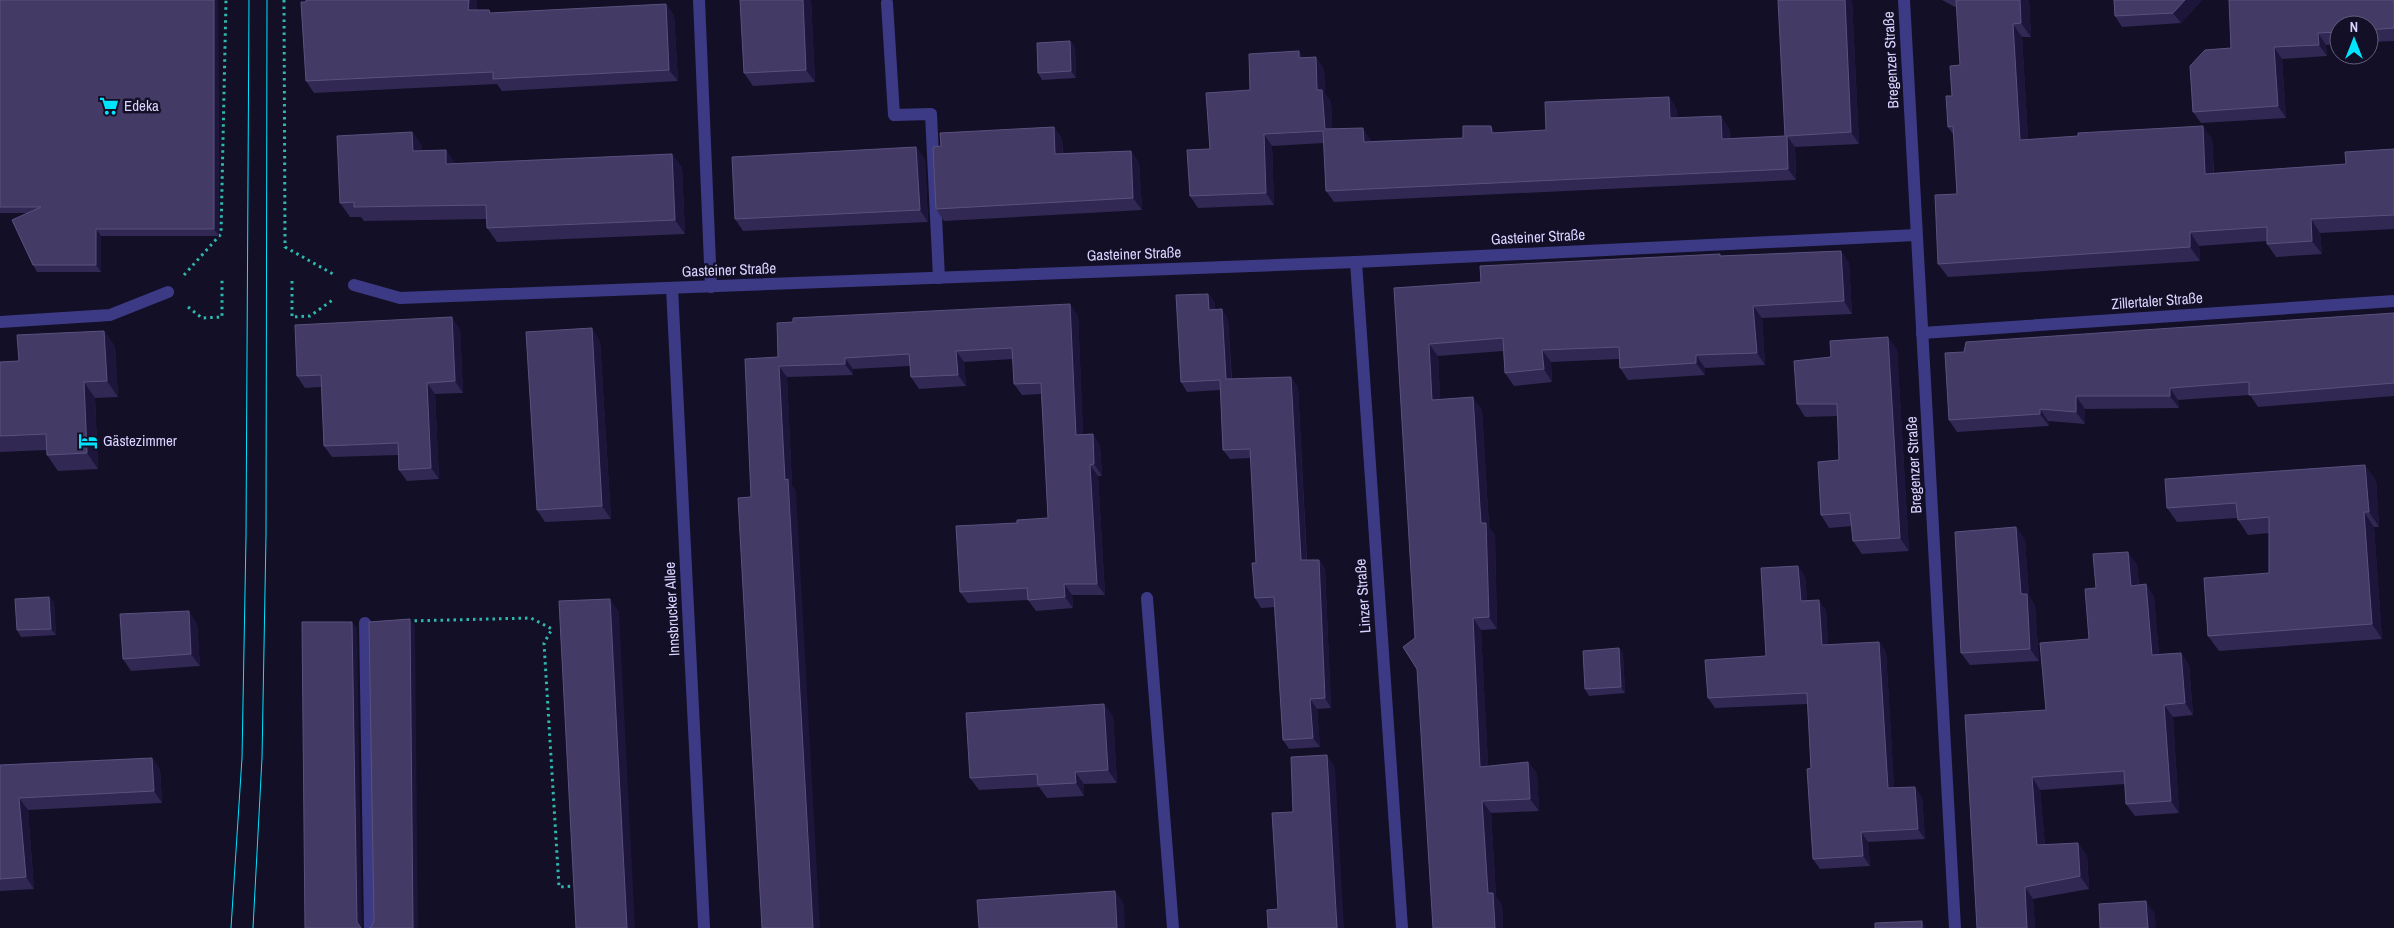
<svg xmlns="http://www.w3.org/2000/svg" width="2394" height="928" font-family="'Archivo Narrow',sans-serif">
<style>
.lines{fill:none;stroke-linecap:round;stroke-linejoin:round}
.path{stroke:#2fb8b0;stroke-width:3;stroke-dasharray:2.5 4;stroke-linecap:butt}
.service{stroke:#3d3a85;stroke-width:12}
.minor{stroke:#3d3a85;stroke-width:12}
.tram{stroke:#00e5ff;stroke-width:1}
.wall{fill:#312854}
.shaded-wall{fill:#1d163a}
.building{fill:#433a66;stroke:#5a527e}
.labels{text-anchor:middle;stroke-width:5;stroke-linejoin:round;paint-order:stroke}
.street-label{font-size:15px;fill:#d9d4ff;stroke:#130f26}
.poi-label{font-size:15px;fill:#d9d4ff;stroke:#130f26;text-anchor:start}
</style>
<rect width="100%" height="100%" fill="#130f26"/>
<g class="lines">
<g class="path">
<path d="M284,0l1,247 48,27"/>
<path d="M184,275l37,-41 5,-234"/>
<path d="M292,281v36l18,-1 24,-17"/>
<path d="M188,307l14,11 20,-1v-37"/>
<path d="M408,621l123,-3 21,11 -8,14 15,244 17,-1"/>
</g>
<g class="service">
<path d="M699,0l12,287"/>
<path d="M887,3l7,112 37,-1 8,164"/>
<path d="M1147,598l26,330"/>
<path d="M365,623l5,305"/>
</g>
<g class="minor">
<path d="M1904,0l51,928"/>
<path d="M1356,262l46,666"/>
<path d="M354,285l46,13 956,-36 560,-27"/>
<path d="M672,288l32,640"/>
<path d="M0,322l110,-7 58,-23"/>
<path d="M1922,333l472,-32"/>
</g>
<g class="tram">
<path d="M231,928l11,-170 4,-222 3,-536"/>
<path d="M253,928l9,-170 4,-223 1,-535"/>
</g>
</g>
<g class="wall">
<path d="M0,0h218l1,236h-118v36h-64l-4,-7 -6,-52h-27z"/>
<path d="M306,0h171v10l15,3 174,-9 8,12 4,65 -176,10 -5,-7 -183,9 -8,-12z"/>
<path d="M811,0l4,82 -62,4 -9,-13z"/>
<path d="M1778,0h74l7,144 -64,3 1,33 -462,22 -8,-11 -2,-48 -52,3 2,59 -76,3 -8,-12 20,-47 40,-59 49,-39 4,7 21,11 1,25 6,8 1,27 39,11v1l92,-3 33,-5 50,-3 131,-21v9l52,10 1,10 55,-2z"/>
<path d="M1942,0h87l2,37h-9l6,102h184l2,34 132,-9 48,-15v80l-74,4 2,21 -46,3 -9,-13v-3l-68,5 1,15 -252,16 -10,-13 19,-70 -3,-58 -6,-9 4,-31 8,-31 -3,-57z"/>
<path d="M2202,0l-21,23 -59,4 -7,-11z"/>
<path d="M2394,0v41l-25,1v-17h-30v19l-13,1 1,11 -45,3 4,59 -85,5 -8,-11 38,-64z"/>
<path d="M1070,41l5,6 1,31 -34,2 -4,-7z"/>
<path d="M1054,127l8,12 1,14 68,-2 8,12 3,47 -198,11 -8,-12 5,-63z"/>
<path d="M412,132l10,14v5l24,-1 9,14 217,-10 10,14 3,66 -188,8 -10,-14 -1,-9 -122,2 -3,-4h-11l-10,-14z"/>
<path d="M916,147l9,13 3,62 -185,9 -8,-12z"/>
<path d="M1841,251l8,12 3,51 -90,4 3,47 -60,3v7l-77,5 -8,-12 -1,-9 -68,3 1,20 -38,4 -9,-13 -2,-22 -65,5 2,44 42,10 7,117 6,8 2,94 -16,1 7,136 40,-4 9,12 2,37 -48,2 5,84 6,8 1,23 -86,-259 -2,-31 -21,-350 87,-6 240,-26z"/>
<path d="M1208,294l7,9v6l13,10 4,60 66,8 9,173h12l6,9 6,139 -14,1 3,38 -31,2 -6,-9 -9,-133 -13,1 -6,-10 1,-35 -5,-105 -21,1 -7,-9 -3,-60 -33,2 -6,-10z"/>
<path d="M2394,313v83l-136,11 -8,-12 -72,5 1,8 -94,1v15l-37,-3 1,5 -92,6 -8,-12 15,-68z"/>
<path d="M1078,315l5,120 10,-1 7,12 2,30h-4l7,119h-33l1,13 -37,3 -8,-11 -60,3 -8,-11 57,-69 31,-5 -7,-124 -19,1 -8,-11 -1,-25 -49,3 2,24 -47,3 -8,-12 -1,-11 -57,3v6l-66,2 5,109 4,5 -45,6 27,-140z"/>
<path d="M460,329l3,64 -28,1 4,85 -32,2 -8,-11 -1,-15 -66,2 -8,-11 -3,-59 -16,1 -8,-12z"/>
<path d="M104,331l11,16 3,50 -23,1 3,71 -40,2 -11,-16v-5l-47,2v-90l19,-1z"/>
<path d="M600,341l11,178 -66,3 -8,-12z"/>
<path d="M1897,349l12,202 -47,3 -9,-13 -1,-15 -23,2 -8,-13 18,-55 -1,-44 -33,1 -8,-13z"/>
<path d="M2376,480l3,47h-5l8,112 -163,12 -11,-15 61,-63v-40l-21,2 -10,-15 -1,-2 -60,4 -10,-14z"/>
<path d="M2016,527l9,13 4,56 6,10 4,55 -69,4 -9,-12z"/>
<path d="M2137,564l2,21 7,-1 8,13 5,57 22,-1 8,12 4,50 -20,2 6,96 -44,3 -9,-12 -1,-20 -85,6 5,55 42,10 2,34 -56,10 2,29h-58l69,-218 43,-71 7,-51z"/>
<path d="M1805,576l2,25 19,9 2,35 51,-3 7,10 8,136 28,9 3,42 -57,3 2,24 -50,3 -7,-10 -2,-91 -4,-64 -92,4 -7,-10 58,-42z"/>
<path d="M49,597l5,6 2,32 -35,2 -4,-7z"/>
<path d="M197,624l3,42 -69,5 -8,-12z"/>
<path d="M1619,648l4,6 2,39 -36,3 -4,-7z"/>
<path d="M1113,716l4,67 -33,1v12l-37,2 -8,-11 -60,3 -9,-12z"/>
<path d="M152,758l8,11 2,34 -134,7 6,79 -34,2v-126z"/>
</g>
<g class="shaded-wall">
<path d="M214,0h4l1,236 -5,-7z"/>
<path d="M469,0h8v22l-9,-12z"/>
<path d="M803,0h8l4,82 -9,-12z"/>
<path d="M1845,0h7l7,144 -8,-12z"/>
<path d="M2020,0h9l2,37 -10,-14z"/>
<path d="M2185,0h17l-21,23 -8,-10z"/>
<path d="M666,4l8,12 4,65 -9,-11z"/>
<path d="M2013,24l9,13 7,116 -9,-13z"/>
<path d="M2318,33l8,12 1,11 -8,-11z"/>
<path d="M1070,41l5,6 1,31 -5,-7z"/>
<path d="M2274,47l8,12 4,59 -8,-12z"/>
<path d="M1299,51l8,12 -8,-5z"/>
<path d="M1316,57l8,12 1,25 6,8 2,39 -8,-12 -8,-39z"/>
<path d="M1669,97l8,12 1,21 -8,-12z"/>
<path d="M1721,116l8,12 1,22 -8,-11z"/>
<path d="M1491,126l8,12 -7,-5z"/>
<path d="M2203,126l9,13 2,48 -9,-13z"/>
<path d="M1054,127l8,12 1,27 -8,-12z"/>
<path d="M1363,128l8,12 1,13 -8,-11z"/>
<path d="M412,132l10,14 1,19 -10,-14z"/>
<path d="M1264,134l8,12 2,59 -8,-12z"/>
<path d="M1787,136l8,11 1,33 -8,-11z"/>
<path d="M916,147l9,13 3,62 -8,-12z"/>
<path d="M446,150l10,14h-10z"/>
<path d="M1131,151l8,12 3,47 -9,-12z"/>
<path d="M672,154l10,14 3,66 -10,-14z"/>
<path d="M2311,219l9,14 2,21 -10,-13z"/>
<path d="M96,229l5,7v36l-5,-7z"/>
<path d="M2190,232l9,14 1,15 -10,-14z"/>
<path d="M1841,251l8,12 3,51 -8,-13z"/>
<path d="M1208,294l7,9 1,16 -7,-9z"/>
<path d="M1070,304l8,11 6,131 -8,-11z"/>
<path d="M1753,306l9,12 3,47 -8,-12z"/>
<path d="M1222,309l6,10 4,69 -6,-9z"/>
<path d="M452,317l8,12 3,64 -8,-12z"/>
<path d="M592,328l8,13 11,178 -9,-13z"/>
<path d="M104,331l11,16 3,50 -11,-16z"/>
<path d="M1888,337l9,12 12,202 -9,-13z"/>
<path d="M1429,344l9,12 3,56 -9,-12z"/>
<path d="M1542,350l9,12 1,20 -8,-13z"/>
<path d="M956,351l8,11 2,24 -8,-11z"/>
<path d="M1696,355l9,13v7l-9,-12z"/>
<path d="M845,358l8,11v6l-8,-11z"/>
<path d="M779,366l8,11 5,109 4,5 24,437h-7l-28,-448z"/>
<path d="M1291,377l7,10 9,183 -6,-10z"/>
<path d="M84,382l11,16 3,71 -11,-16z"/>
<path d="M427,383l8,11 4,85 -8,-11z"/>
<path d="M2170,388l8,12 1,8 -9,-12z"/>
<path d="M2076,396l9,13v15l-9,-12z"/>
<path d="M1473,397l9,13 7,117 6,8 2,94 -8,-12 -8,-94z"/>
<path d="M2040,409l8,12 1,5 -9,-12z"/>
<path d="M1093,434l7,12 2,30 -8,-12z"/>
<path d="M1090,465l8,11 7,119 -8,-11z"/>
<path d="M2365,465l11,15 3,47 -10,-15z"/>
<path d="M2364,512l10,15 8,112 -10,-15z"/>
<path d="M2016,527l9,13 4,56 6,10 4,55 -9,-12 -9,-55z"/>
<path d="M2128,552l9,12 3,34 -9,-12z"/>
<path d="M1319,560l6,9 6,139 -6,-10z"/>
<path d="M1798,566l7,10 3,35 -7,-10z"/>
<path d="M1064,584l8,11 1,13 -8,-11z"/>
<path d="M2146,584l8,13 6,70 -8,-12z"/>
<path d="M49,597l5,6 2,32 -5,-6z"/>
<path d="M610,599l9,13 16,316h-8z"/>
<path d="M1819,600l7,10 3,45 -7,-10z"/>
<path d="M189,611l8,13 3,42 -9,-12z"/>
<path d="M1473,618l8,12 8,149 -9,-12z"/>
<path d="M410,619l5,7 3,302h-5z"/>
<path d="M352,622l5,6 5,300h-1l-4,-6z"/>
<path d="M1879,642l7,10 9,146 -7,-10z"/>
<path d="M1619,648l4,6 2,39 -4,-6z"/>
<path d="M2181,653l8,12 4,50 -8,-12z"/>
<path d="M1310,699l7,10 3,38 -7,-9z"/>
<path d="M1104,704l9,12 4,67 -9,-13z"/>
<path d="M2164,705l9,12 6,96 -8,-12z"/>
<path d="M1327,755l8,12 9,161h-7z"/>
<path d="M152,758l8,11 2,34 -8,-12z"/>
<path d="M1528,762l9,12 2,37 -9,-12z"/>
<path d="M1075,772l9,12v12l-8,-13z"/>
<path d="M2032,777l8,13 6,67 -9,-12z"/>
<path d="M1915,787l7,10 3,42 -7,-10z"/>
<path d="M19,798l9,12 6,79 -8,-12z"/>
<path d="M1482,801l9,12 5,84 6,8 1,23h-8l-7,-35z"/>
<path d="M1861,832l7,10 2,24 -7,-10z"/>
<path d="M2078,843l9,12 2,34 -9,-13z"/>
<path d="M2025,887l8,12 2,29h-8z"/>
<path d="M1115,891l9,13 1,24h-8z"/>
<path d="M2146,901l9,13 1,14h-8z"/>
<path d="M1922,921l4,7h-4z"/>
</g>
<g class="building">
<path d="M0,0h214v229h-118v36h-63l-21,-45 29,-13h-41z"/>
<path d="M306,0h163l-1,10h21l1,3 176,-9 3,66 -176,9v-7l-187,9 -5,-79h5z"/>
<path d="M740,0h63l3,70 -62,3z"/>
<path d="M1778,0h67l6,132 -64,4 1,33 -462,22 -3,-60 -59,3 2,59 -76,3 -3,-46 23,-1 -4,-56 44,-3 -1,-36 50,-3v7l17,-1 1,33h5l3,39 38,-1 1,14 99,-4v-12h28l1,7 54,-3 -1,-28 124,-5 1,21 51,-2 1,23 63,-3z"/>
<path d="M1956,0h64l1,23 -8,1 7,116 58,-4v-3l125,-7 2,48 141,-10 -1,-12 49,-3v66l-83,4 1,22 -45,3v-17l-77,5v15l-252,17 -3,-69 22,-1 -4,-68 -5,1 -2,-31h6l-2,-30 10,-1z"/>
<path d="M2114,0h71l-12,13 -58,3z"/>
<path d="M2229,0h165v28l-25,2v-5h-30v7l-21,1 1,12 -45,2 4,59 -85,6 -3,-46 15,-16 26,-2z"/>
<path d="M1070,41l1,30 -33,2 -1,-30z"/>
<path d="M1054,127l1,27 76,-3 2,47 -197,11 -3,-62 8,-1 -1,-13z"/>
<path d="M412,132l1,19 33,-1v14l226,-10 3,66 -188,8 -1,-23 -132,2v-5l-14,1 -3,-67z"/>
<path d="M916,147l4,63 -185,9 -3,-62z"/>
<path d="M1841,251l3,50 -91,5 4,47 -61,2v8l-76,5 -1,-21 -77,3 2,19 -39,4 -2,-35 -74,6 3,56 41,-3 8,126h5l3,94 -16,1 7,149 48,-5 2,37 -48,2 6,92h5l2,35h-62l-16,-259 -14,-22 12,-9 -21,-350 87,-6 -1,-16 240,-12v2z"/>
<path d="M1208,294l1,16 13,-1 4,70 65,-2 10,183h18l6,138 -15,1 3,39 -30,2 -9,-143 -19,1 -3,-35h4l-6,-114 -27,1 -3,-70 -39,2 -5,-87z"/>
<path d="M1070,304l6,131 17,-1 1,30 -4,1 7,119h-33l1,13 -37,3 -1,-12 -67,4 -4,-66 61,-3v-3l31,-2 -7,-135 -27,1 -2,-36 -56,3 2,24 -47,2 -2,-23 -64,4v6l-66,2 6,114 3,-1 25,449h-51l-24,-430 13,-1 -6,-138 33,-2 -1,-34 16,-1v-4z"/>
<path d="M2394,313v70l-145,12v-13l-79,6v8h-94v16l-36,-3v5l-91,6 -4,-67 19,-1 2,-10z"/>
<path d="M452,317l3,64 -28,2 4,85 -32,2 -1,-27 -74,3 -3,-71 -24,1 -2,-51z"/>
<path d="M592,328l10,178 -65,4 -11,-178z"/>
<path d="M104,331l3,50 -23,1 3,71 -40,2 -1,-21 -46,2v-74l19,-1 -2,-26z"/>
<path d="M1888,337l12,201 -47,3 -3,-28 -29,2 -3,-53 21,-2 -2,-56h-40l-3,-43 37,-4 -1,-16z"/>
<path d="M2365,465l4,47h-5l8,112 -164,12 -4,-58 65,-5v-56l-31,3 -2,-17 -69,5 -2,-29z"/>
<path d="M2016,527l5,67h6l3,55 -69,4 -6,-121z"/>
<path d="M2128,552l3,34 15,-2 6,71 29,-2 4,50 -21,2 7,96 -45,3 -2,-33 -92,6 5,68 41,-2 2,33 -55,11 2,41h-50l-12,-213 81,-5 -6,-67 49,-4 -4,-50 11,-1 -3,-34z"/>
<path d="M1798,566l3,35 18,-1 3,45 57,-3 9,146 27,-1 3,42 -57,3 2,24 -50,3 -6,-90 4,-1 -4,-75 -99,5 -3,-38 61,-4 -5,-88z"/>
<path d="M49,597l2,32 -34,1 -2,-31z"/>
<path d="M610,599l17,329h-51l-17,-327z"/>
<path d="M189,611l2,43 -68,5 -3,-45z"/>
<path d="M410,619l3,309h-44l3,-2 2,-5 -5,-299z"/>
<path d="M302,622h50l5,300 4,6h-56z"/>
<path d="M1619,648l2,39 -36,2 -2,-38z"/>
<path d="M1104,704l4,66 -33,2 1,11 -38,2 -1,-11 -67,4 -4,-65z"/>
<path d="M1327,755l10,173h-69l-1,-18 11,-1 -6,-96 21,-1 -2,-55z"/>
<path d="M152,758l2,33 -135,7 7,79 -26,2v-114z"/>
<path d="M1115,891l2,37h-138l-2,-28z"/>
<path d="M2146,901l2,27h-48l-1,-24z"/>
<path d="M1922,921v7h-47v-5z"/>
</g>
<defs>
<g id="supermarket-bare" transform="scale(1.5)"><path d="M-6-5.5h2.5l.6 2H6L4.5 2H-2.5L-4.4-4H-6ZM-1.5 3.2a1.3 1.3 0 1 0 .1 0ZM3 3.2a1.3 1.3 0 1 0 .1 0Z" fill="#00e5ff" stroke="#130f26" stroke-width="2.5" paint-order="stroke"/></g>
<g id="hotel-bare" transform="scale(1.5)"><path d="M-6-4.5h1.5V1H6V5H4.5V3h-9V5H-6ZM-4 0a1.8 1.8 0 1 1 3.6 0ZM.5 0V-2.5h3Q6-2.5 6 0Z" fill="#00e5ff" stroke="#130f26" stroke-width="2.5" paint-order="stroke"/></g>
</defs>
<g fill-rule="evenodd">
<use href="#supermarket-bare" x="109" y="106"/>
<use href="#hotel-bare" x="88" y="441"/>
</g>
<g class="labels">
<g class="street-label">
<text transform="translate(1891 60) rotate(-93)" y="5">Bregenzer Straße</text>
<text transform="translate(1538 237) rotate(-3)" y="5">Gasteiner Straße</text>
<text transform="translate(1134 254) rotate(-2)" y="5">Gasteiner Straße</text>
<text transform="translate(729 270) rotate(-2)" y="5">Gasteiner Straße</text>
<text transform="translate(2157 301) rotate(-4)" y="5">Zillertaler Straße</text>
<text transform="translate(1914 465) rotate(-93)" y="5">Bregenzer Straße</text>
<text transform="translate(1363 596) rotate(-94)" y="5">Linzer Straße</text>
<text transform="translate(672 609) rotate(-93)" y="5">Innsbrucker Allee</text>
</g>
<g class="poi-label">
<text x="124" y="111">Edeka</text>
<text x="103" y="446">Gästezimmer</text>
</g>
</g>
<g transform="translate(2354 40)"><circle r="24" fill="#130f26" stroke="#625e7d"/>
<path d="M0-4L9 19L0 12L-9 19Z" fill="#00e5ff"/>
<text y="-8" font-size="14" font-weight="bold" text-anchor="middle" fill="#d9d4ff">N</text>
</g>
</svg>
